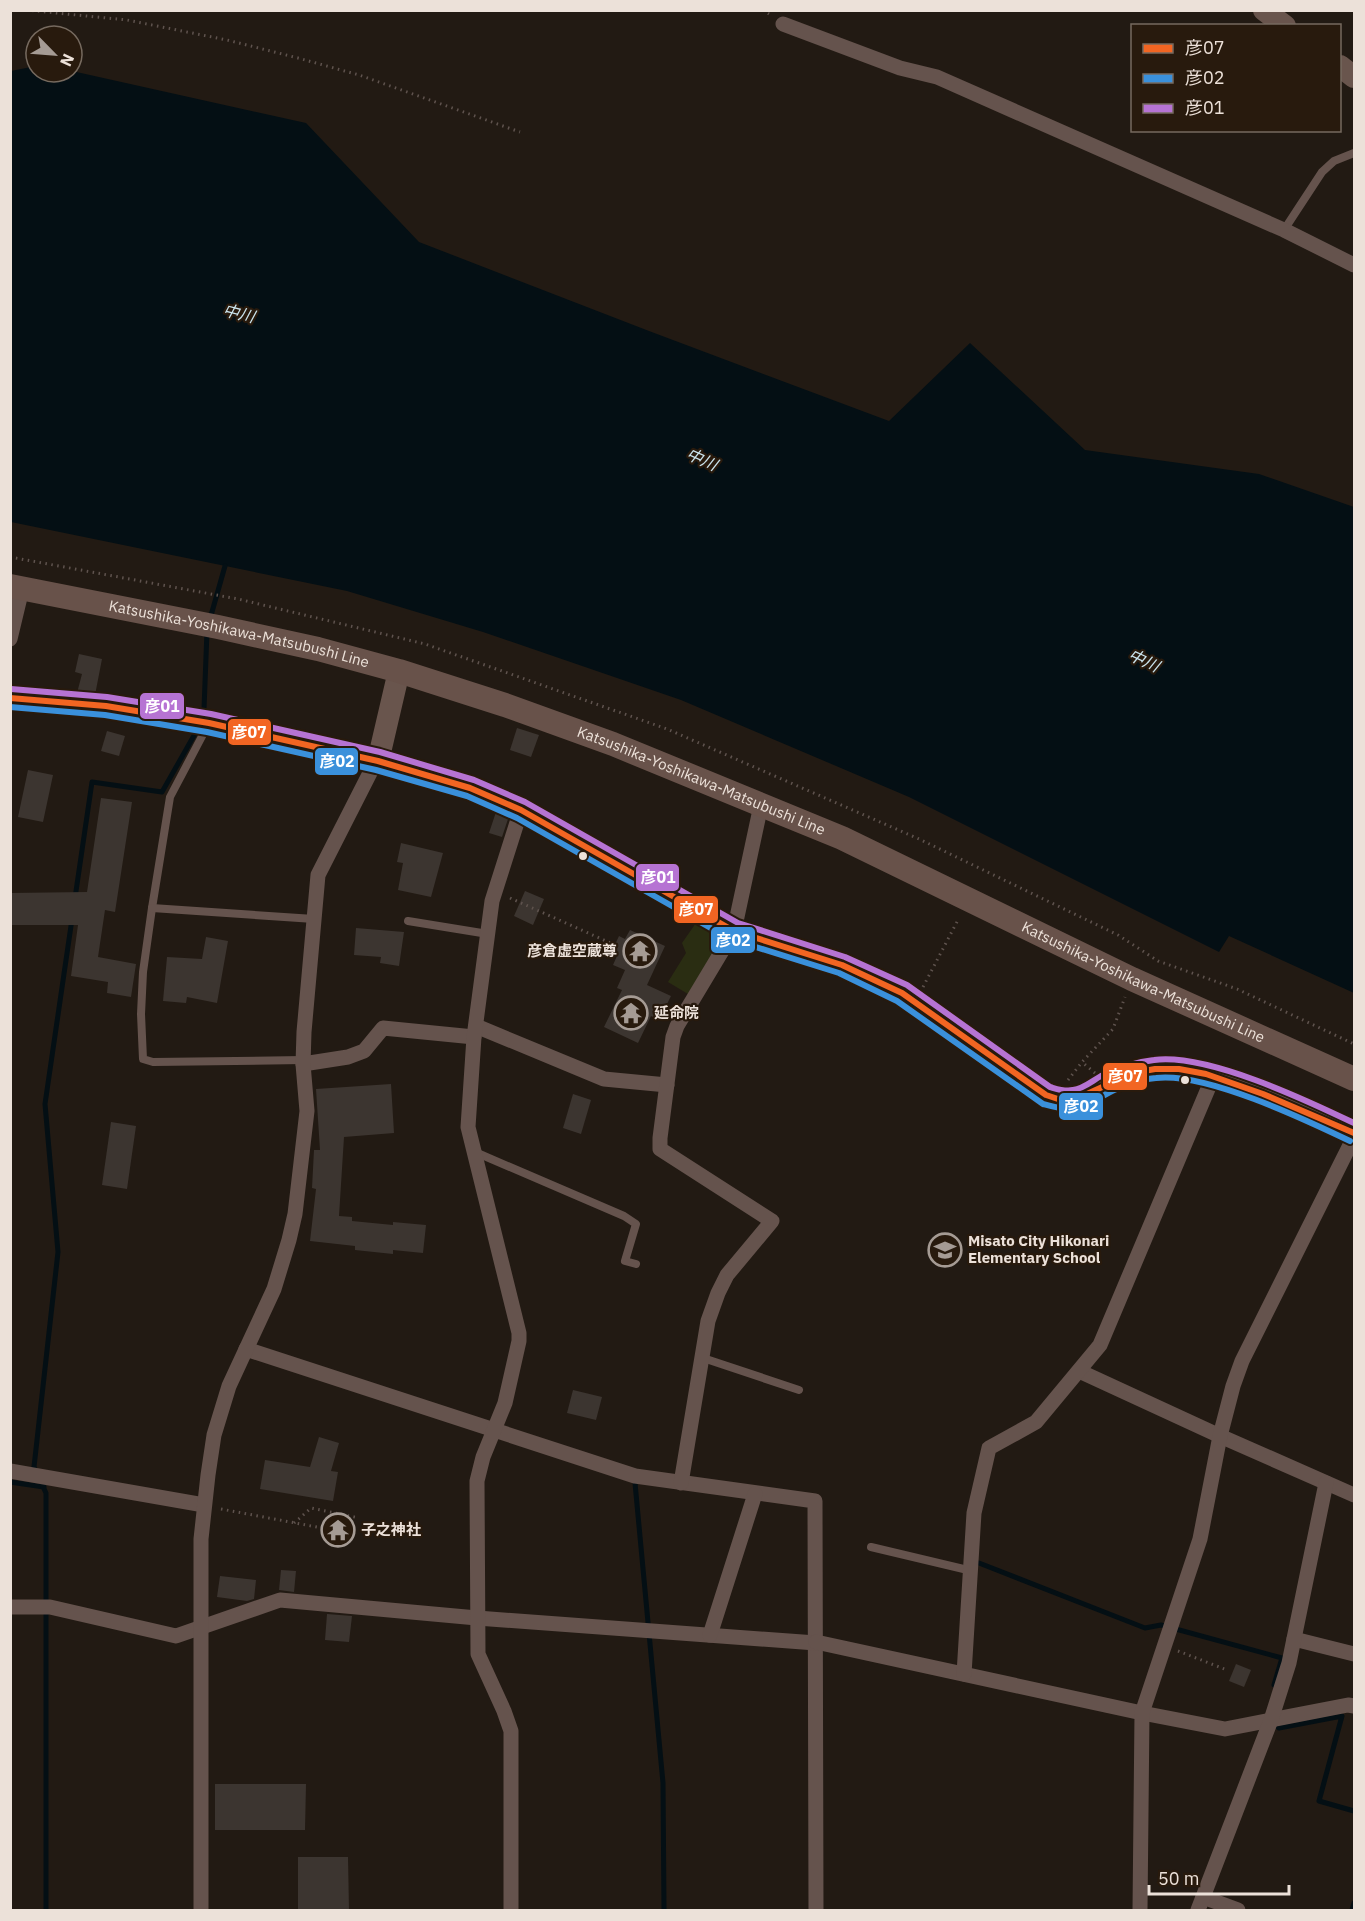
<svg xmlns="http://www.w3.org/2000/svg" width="1365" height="1921" font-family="'IBM Plex Sans','Noto Sans JP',sans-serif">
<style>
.green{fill:#2a2d12}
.water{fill:#040f14}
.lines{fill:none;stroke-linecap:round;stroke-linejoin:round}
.stream{stroke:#040f14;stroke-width:5}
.building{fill:#3c3530}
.path{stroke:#5f534e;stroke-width:3;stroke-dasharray:1.5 4.5;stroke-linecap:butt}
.lane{stroke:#65534d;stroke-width:8}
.street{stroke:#65534d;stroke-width:15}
.secondary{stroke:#69554d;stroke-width:22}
.primary{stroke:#68524a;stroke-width:24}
.bus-1-casing{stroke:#281a0d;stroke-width:10}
.bus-2-casing{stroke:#281a0d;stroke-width:10}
.bus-3-casing{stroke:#281a0d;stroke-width:10}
.bus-1{stroke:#f26522;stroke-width:6}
.bus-2{stroke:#3a90db;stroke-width:6}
.bus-3{stroke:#b673d3;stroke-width:6}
.bus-dot{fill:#ece1d9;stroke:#281a0d;stroke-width:2}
.labels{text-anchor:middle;stroke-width:4.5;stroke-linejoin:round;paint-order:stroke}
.street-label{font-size:15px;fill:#ece1d9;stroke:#281a0d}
.poi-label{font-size:15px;font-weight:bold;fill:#ece1d9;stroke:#281a0d;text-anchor:start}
.water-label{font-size:16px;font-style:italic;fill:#cce6f0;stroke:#281a0d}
.line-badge{stroke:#281a0d;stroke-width:2}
.badge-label{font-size:16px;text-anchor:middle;font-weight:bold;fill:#fff}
</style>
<rect width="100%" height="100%" fill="#221a13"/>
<path class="green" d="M696,923l23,14 1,4 -32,53 -20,-12 18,-29 -4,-10z"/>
<path class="water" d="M36,66v6l36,-1 234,52 113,119 230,89 240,90 81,-78 115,107 174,24 95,33v486l-125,-57 -10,16 -310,-155 -228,-97 -198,-68 -136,-41 -336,-69v-451z"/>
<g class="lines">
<g class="stream">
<path d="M210,619l15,-53"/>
<path d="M75,898l17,-116 70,10 34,-60 8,-23 3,-78"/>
<path d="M10,1482l34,5"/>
<path d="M635,1483l28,300 1,127"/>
<path d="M979,1563l166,65 16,-3 121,33 -8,27"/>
<path d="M1273,1721l6,7 63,-12 -23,85 35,10"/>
<path d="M46,1910v-417l-12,-26 24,-215 -13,-148 27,-185"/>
<path d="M1352,1910l2,-7"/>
</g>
</g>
<g class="building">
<path d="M79,654l23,5 -7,36 -18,-2 5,-19 -7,-2z"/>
<path d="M517,728l22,7 -8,22 -21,-7z"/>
<path d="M107,731l18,5 -6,20 -18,-5z"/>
<path d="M28,770l25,5 -10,47 -25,-5z"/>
<path d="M101,798l31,4 -17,110 -10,-2 -7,47 38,7 -5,33 -24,-4 1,-11 -37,-6 7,-51h-68v-32l77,-1z"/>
<path d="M496,812l13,4 -7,21 -13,-4z"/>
<path d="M401,843l42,10 -12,44 -33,-7 5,-27 -6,-1z"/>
<path d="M525,891l19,8 -11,26 -19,-9z"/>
<path d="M356,928l48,4 -5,34 -19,-3 1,-6 -27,-2z"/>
<path d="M630,930l35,16 -18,39 24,11 -12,24 -8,-4 -13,27 -34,-16 18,-37 -5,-2 8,-18 -12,-5 4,-9 -6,-3 8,-17 6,3z"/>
<path d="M206,937l22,4 -11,62 -30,-6 -1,6 -23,-2 4,-44 35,2z"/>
<path d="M391,1084l3,49 -50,4 -5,79 13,1v4l41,4v-3l33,3 -3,28 -30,-3v4l-38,-4v-4l-45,-5 6,-52 -4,-1 2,-38h6l-4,-61z"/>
<path d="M573,1094l18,6 -10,34 -18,-6z"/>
<path d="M111,1122l25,4 -9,63 -25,-4z"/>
<path d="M573,1390l29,7 -6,23 -29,-7z"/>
<path d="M319,1437l20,6 -8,28 7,1 -5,29 -73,-12 5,-29 45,7z"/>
<path d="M327,1517l22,4 -5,22 -17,-3 1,-6 -5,-1z"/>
<path d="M281,1570l15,1 -2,21 -15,-2z"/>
<path d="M220,1576l36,4 -2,19 -7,2 -30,-4z"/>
<path d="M327,1614l25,2 -3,26 -24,-2z"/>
<path d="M1236,1664l15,6 -7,17 -15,-6z"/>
<path d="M215,1784h91l-1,46h-90z"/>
<path d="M298,1857h50l1,54h-51z"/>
</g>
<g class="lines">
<g class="path">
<path d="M26,10l101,10 100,20 71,18 61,17 161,57"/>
<path d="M763,10l6,4"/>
<path d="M10,557l228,42 187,45 242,85 252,110 199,96 40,26 79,28 117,55"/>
<path d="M510,898l105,47"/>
<path d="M923,987l36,-69"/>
<path d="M1095,1073l-13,-11 31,-33 12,-32"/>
<path d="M1068,1080l14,-18"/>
<path d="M221,1509l101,19"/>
<path d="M294,1523l17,-15 48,10"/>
<path d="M1178,1651l49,19"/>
</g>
<g class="lane">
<path d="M1284,230l38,-58 12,-11 20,-8"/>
<path d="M209,723l-39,74 -18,111 -9,64 -2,42 2,45 10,3 150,-2"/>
<path d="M152,908l162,11"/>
<path d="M408,921l80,13"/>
<path d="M475,1152l149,64 12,8 -11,37 11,3"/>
<path d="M703,1358l96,32"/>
<path d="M871,1547l101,24"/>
</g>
<g class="street">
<path d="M783,24l117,44 37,9 347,153 70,35"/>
<path d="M10,639l12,-50"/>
<path d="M10,698l96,8 103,17 169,38 92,27 51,22 213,121 53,18 55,16 60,28 144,102c36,13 40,-3 71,-16 13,-6 29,-10 44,-11 25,-1 48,7 71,15 42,14 83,31 122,50"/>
<path d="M476,1026l128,53 63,6"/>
<path d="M303,1064l45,-7 16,-6 19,-23 91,9"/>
<path d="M246,1349l389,127 180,25 1,409"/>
<path d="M1079,1371l141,65 134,59"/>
<path d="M10,1471l194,34"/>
<path d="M681,1483l27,-162 10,-28 9,-18 45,-54 -112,-72v-11l13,-101 4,-11 57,-95 27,-126"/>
<path d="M10,1607h40l126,29 104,-36 197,18 339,25"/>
<path d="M710,1635l45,-141"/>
<path d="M1294,1639l60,15"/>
<path d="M816,1642l326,71 83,16 123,-24 6,1"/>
<path d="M964,1674l10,-161 15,-65 47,-26 64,-77 113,-268"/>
<path d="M1203,1897l35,13"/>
<path d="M201,1910v-371l7,-64 6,-40 15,-49 45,-97 15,-49 6,-26 12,-103 -4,-47 1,-32 14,-157 58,-114"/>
<path d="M511,1910v-179l-7,-20 -26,-57 -1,-173 6,-24 22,-54 14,-62v-8l-51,-206 6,-90 18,-136 29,-91"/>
<path d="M1140,1910l2,-197 58,-174 20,-103 13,-50 9,-25 112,-224"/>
<path d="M1198,1910l73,-190 18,-57 37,-180"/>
</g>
<g class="secondary">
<path d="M1264,10l21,16"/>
<path d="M1340,66l14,11"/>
<path d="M378,761l21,-90"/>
</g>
<path class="primary" id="s1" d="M10,586l208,41 100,22 81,22 106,34 108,39 229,94 290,141 222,100"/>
<g class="bus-1-casing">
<path id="bus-1" d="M10,698l96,8 103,17 169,38 92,27 51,22 213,121 108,34 60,28 144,102 12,4h18l57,-26 22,-4h24l27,5 57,20 91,39"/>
</g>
<g class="bus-2-casing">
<path id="bus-2" d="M10,707l95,8 102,17 169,38 91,26 50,22 213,121 109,34 58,28 146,103c11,3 21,6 32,4 14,-2 25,-11 37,-17 14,-7 28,-12 44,-13 49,-6 148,41 194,63"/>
</g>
<g class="bus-3-casing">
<path id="bus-3" d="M11,689l96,8 104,17 169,38 94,28 51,22 213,121 107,34 62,28 143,102c7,2 15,5 23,3 10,-1 19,-9 28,-14 17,-8 34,-14 53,-16 53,-7 152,40 200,63"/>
</g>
<use href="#bus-1" class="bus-1"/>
<use href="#bus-2" class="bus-2"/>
<use href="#bus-3" class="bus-3"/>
</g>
<defs>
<g id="temple-ring" transform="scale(1.725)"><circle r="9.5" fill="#281a0d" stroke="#a59b94" stroke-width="1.5"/><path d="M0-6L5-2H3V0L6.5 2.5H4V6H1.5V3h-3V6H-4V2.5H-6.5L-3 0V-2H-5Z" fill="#a59b94"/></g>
<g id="school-ring" transform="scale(1.725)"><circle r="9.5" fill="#281a0d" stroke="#a59b94" stroke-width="1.5"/><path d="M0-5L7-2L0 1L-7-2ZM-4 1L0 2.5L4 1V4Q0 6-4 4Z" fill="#a59b94"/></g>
</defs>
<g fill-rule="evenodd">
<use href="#temple-ring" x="640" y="951"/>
<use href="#temple-ring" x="631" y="1013"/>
<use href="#school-ring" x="945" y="1250"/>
<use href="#temple-ring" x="338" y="1530"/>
</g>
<g class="bus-dot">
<circle cx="583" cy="856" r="5"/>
<circle cx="1185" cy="1080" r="5"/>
</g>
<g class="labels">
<g class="street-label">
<text dy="5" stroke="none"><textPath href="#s1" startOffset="234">Katsushika-Yoshikawa-Matsubushi Line</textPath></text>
<text dy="5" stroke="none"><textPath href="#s1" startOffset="720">Katsushika-Yoshikawa-Matsubushi Line</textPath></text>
<text dy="5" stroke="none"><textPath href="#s1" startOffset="1206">Katsushika-Yoshikawa-Matsubushi Line</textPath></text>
</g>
<g class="poi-label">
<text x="617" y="956" text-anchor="end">彦倉虚空蔵尊</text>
<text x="654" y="1018">延命院</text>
<text x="968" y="1246">Misato City Hikonari<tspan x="968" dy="17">Elementary School</tspan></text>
<text x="361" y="1535">子之神社</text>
</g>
<g class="water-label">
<text transform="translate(239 313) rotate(14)" y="6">中川</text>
<text transform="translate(702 459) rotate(24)" y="6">中川</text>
<text transform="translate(1144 660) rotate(25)" y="6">中川</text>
</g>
</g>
<g class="line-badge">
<rect x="139" y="692" width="46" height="28" rx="6" fill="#b673d3"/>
<rect x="227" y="718" width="45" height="28" rx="6" fill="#f26522"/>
<rect x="314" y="747" width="45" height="29" rx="6" fill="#3a90db"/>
<rect x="635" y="863" width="45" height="29" rx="6" fill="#b673d3"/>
<rect x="673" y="895" width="46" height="29" rx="6" fill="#f26522"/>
<rect x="710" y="926" width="46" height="28" rx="6" fill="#3a90db"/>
<rect x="1102" y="1062" width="46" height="29" rx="6" fill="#f26522"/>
<rect x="1058" y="1092" width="46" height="29" rx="6" fill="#3a90db"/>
</g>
<g class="badge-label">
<text x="162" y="712">彦01</text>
<text x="249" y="738">彦07</text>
<text x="337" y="767">彦02</text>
<text x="658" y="883">彦01</text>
<text x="696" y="915">彦07</text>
<text x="733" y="946">彦02</text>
<text x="1125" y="1082">彦07</text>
<text x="1081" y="1112">彦02</text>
</g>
<rect width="1365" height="1921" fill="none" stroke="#ece1d9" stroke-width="24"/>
<rect x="1131" y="24" width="210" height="108" fill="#281a0d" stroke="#766a5f" stroke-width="1.5"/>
<rect x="1143" y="44" width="30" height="9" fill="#f26522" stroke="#766a5f" stroke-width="1.5"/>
<text x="1185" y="54" font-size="18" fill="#ece1d9">彦07</text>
<rect x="1143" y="74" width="30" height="9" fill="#3a90db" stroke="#766a5f" stroke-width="1.5"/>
<text x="1185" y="84" font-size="18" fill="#ece1d9">彦02</text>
<rect x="1143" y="104" width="30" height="9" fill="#b673d3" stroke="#766a5f" stroke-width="1.5"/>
<text x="1185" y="114" font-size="18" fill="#ece1d9">彦01</text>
<g transform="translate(54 54) rotate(115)"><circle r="28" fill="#281a0d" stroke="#766a5f" stroke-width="1.5"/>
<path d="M0-4.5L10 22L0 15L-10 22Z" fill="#a59b94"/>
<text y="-9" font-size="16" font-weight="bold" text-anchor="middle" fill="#ece1d9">N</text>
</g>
<path d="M1149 1885v9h140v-9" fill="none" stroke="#ece1d9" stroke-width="3"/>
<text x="1158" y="1885" font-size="18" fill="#ece1d9" stroke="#281a0d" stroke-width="4.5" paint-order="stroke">50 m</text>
</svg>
